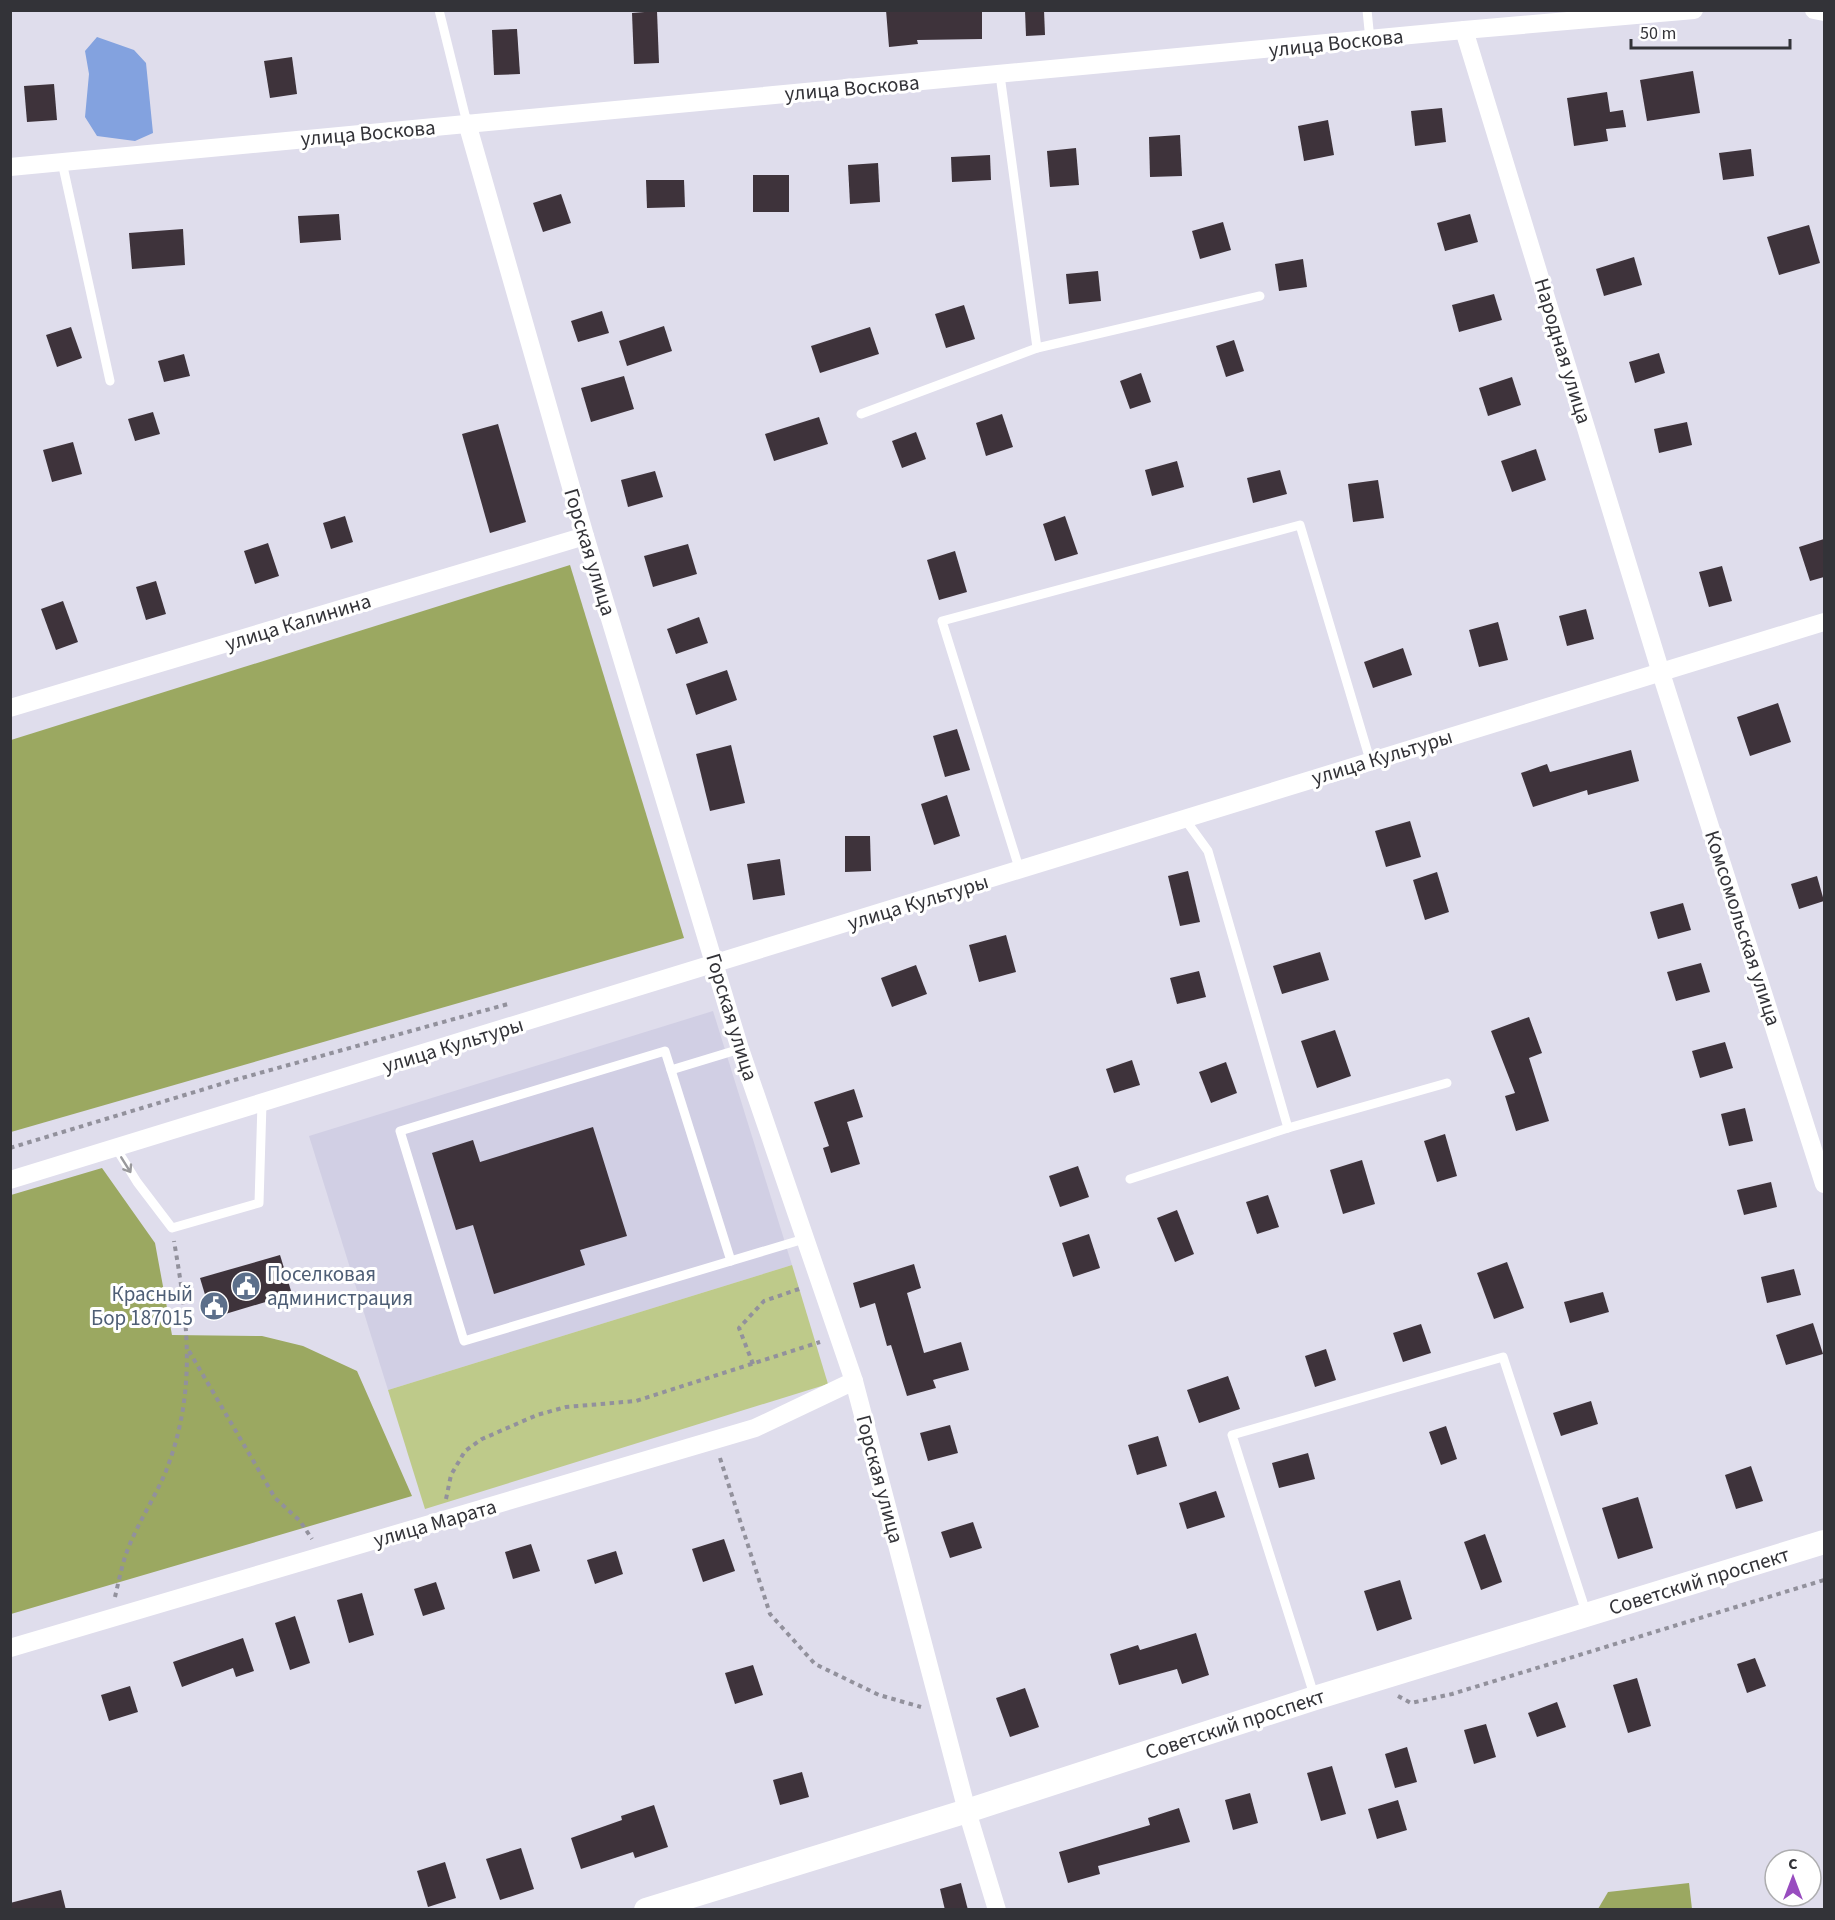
<svg xmlns="http://www.w3.org/2000/svg" width="1835" height="1920" font-family="'Source Sans 3',sans-serif">
<style>
.built{fill:#d1cfe4}
.green{fill:#beca8a}
.forest{fill:#9ba861}
.water{fill:#83a2df}
.building{fill:#3e333b}
.lines{fill:none;stroke-linecap:round;stroke-linejoin:round}
.path{stroke:#92919c;stroke-width:4;stroke-dasharray:4.5 4.5;stroke-linecap:butt}
.service{stroke:#fff;stroke-width:9}
.minor{stroke:#fff;stroke-width:18}
.tertiary{stroke:#fff;stroke-width:24}
.oneway{stroke:#99999c}
.labels{text-anchor:middle;stroke-width:6;stroke-linejoin:round;paint-order:stroke}
.street-label{font-size:21px;fill:#333338;stroke:#fff}
.service-label{font-size:21px;fill:#4e5e75;stroke:#fff;text-anchor:start}
</style>
<rect width="100%" height="100%" fill="#dfddec"/>
<path class="built" d="M713,1011l79,254 -404,125 -79,-254z"/>
<path class="green" d="M792,1265l36,119 -403,125 -37,-119z"/>
<g class="forest">
<path d="M570,565l114,373 -673,194v-392z"/>
<path d="M102,1168l53,75 17,92 90,1 41,10 54,25 55,125 -401,118v-419z"/>
<path d="M1689,1883l3,26h-94l10,-17z"/>
</g>
<path class="water" d="M97,37l37,13 12,13 7,70 -18,8 -38,-5 -12,-19 4,-43 -4,-23z"/>
<g class="building">
<path d="M886,10h96v29l-65,1 1,4 -29,3z"/>
<path d="M1025,10h19l1,25 -19,1z"/>
<path d="M657,11l2,52 -25,1 -2,-51z"/>
<path d="M517,29l3,45 -26,1 -2,-45z"/>
<path d="M292,57l5,37 -27,4 -6,-37z"/>
<path d="M1693,71l7,42 -53,8 -7,-41z"/>
<path d="M54,84l3,36 -30,2 -3,-36z"/>
<path d="M1607,92l3,20 13,-2 3,17 -20,2 2,12 -34,5 -7,-48z"/>
<path d="M1442,108l4,34 -31,4 -4,-35z"/>
<path d="M1328,120l6,35 -30,6 -6,-35z"/>
<path d="M1180,135l2,41 -32,1 -1,-40z"/>
<path d="M1076,148l3,37 -29,2 -3,-36z"/>
<path d="M1751,149l3,27 -31,4 -4,-27z"/>
<path d="M990,155l1,25 -39,2 -1,-25z"/>
<path d="M878,163l2,39 -30,2 -2,-39z"/>
<rect x="753" y="175" width="36" height="37"/>
<path d="M646,180h38l1,27 -38,1z"/>
<path d="M561,194l10,29 -28,9 -10,-29z"/>
<path d="M339,214l2,26 -41,3 -2,-27z"/>
<path d="M1470,214l8,28 -33,9 -8,-28z"/>
<path d="M1223,222l8,28 -31,9 -8,-28z"/>
<path d="M1809,225l11,38 -41,12 -12,-38z"/>
<path d="M183,229l2,36 -53,4 -3,-36z"/>
<path d="M1634,257l8,28 -38,11 -8,-27z"/>
<path d="M1303,259l4,28 -28,4 -4,-27z"/>
<path d="M1098,271l3,30 -32,3 -3,-30z"/>
<path d="M1494,294l8,26 -43,12 -7,-27z"/>
<path d="M964,305l11,34 -29,9 -11,-34z"/>
<path d="M602,311l7,22 -31,9 -7,-21z"/>
<path d="M664,326l8,25 -45,15 -8,-25z"/>
<path d="M71,327l11,31 -25,9 -11,-32z"/>
<path d="M870,327l9,27 -59,19 -9,-27z"/>
<path d="M1234,340l10,31 -18,6 -10,-31z"/>
<path d="M1659,353l6,20 -30,10 -6,-21z"/>
<path d="M184,354l6,22 -26,6 -6,-21z"/>
<path d="M1141,373l10,29 -21,7 -10,-28z"/>
<path d="M624,376l10,33 -43,13 -10,-34z"/>
<path d="M1512,377l9,28 -33,11 -9,-28z"/>
<path d="M153,412l7,22 -25,7 -7,-22z"/>
<path d="M1002,414l11,33 -27,9 -10,-33z"/>
<path d="M819,417l9,27 -54,17 -9,-27z"/>
<path d="M1687,422l5,23 -33,8 -5,-24z"/>
<path d="M498,424l28,98 -36,11 -28,-99z"/>
<path d="M916,432l10,27 -24,9 -10,-27z"/>
<path d="M73,442l9,32 -30,8 -9,-32z"/>
<path d="M1536,449l10,31 -34,12 -11,-31z"/>
<path d="M1177,461l7,26 -32,9 -7,-26z"/>
<path d="M1280,470l7,24 -34,9 -6,-25z"/>
<path d="M655,471l8,26 -35,10 -7,-27z"/>
<path d="M1378,480l6,38 -31,4 -5,-38z"/>
<path d="M345,516l8,26 -22,7 -8,-26z"/>
<path d="M1065,516l13,38 -23,7 -12,-37z"/>
<path d="M1824,539v38l-14,4 -11,-34z"/>
<path d="M268,543l11,33 -24,8 -11,-33z"/>
<path d="M688,544l9,30 -44,13 -9,-31z"/>
<path d="M955,551l12,41 -28,8 -12,-40z"/>
<path d="M1722,566l10,35 -23,6 -10,-35z"/>
<path d="M156,581l10,33 -20,6 -10,-33z"/>
<path d="M63,601l15,41 -22,8 -15,-41z"/>
<path d="M1586,609l8,30 -27,7 -8,-30z"/>
<path d="M699,617l9,26 -32,11 -9,-25z"/>
<path d="M1498,622l10,38 -29,7 -10,-37z"/>
<path d="M1403,648l9,27 -39,13 -9,-26z"/>
<path d="M727,670l10,30 -41,15 -10,-31z"/>
<path d="M1778,703l13,39 -41,14 -13,-39z"/>
<path d="M957,729l13,41 -25,7 -12,-41z"/>
<path d="M731,745l14,58 -35,8 -14,-57z"/>
<path d="M1631,750l8,31 -51,14 -1,-5 -54,17 -12,-34 26,-9 3,8z"/>
<path d="M947,795l13,41 -26,9 -13,-41z"/>
<path d="M1410,821l11,36 -35,10 -11,-36z"/>
<path d="M845,836h25l1,35 -26,1z"/>
<path d="M780,859l5,36 -32,5 -6,-36z"/>
<path d="M1188,871l12,51 -20,4 -12,-50z"/>
<path d="M1437,872l12,40 -24,8 -12,-40z"/>
<path d="M1817,876l7,25 -25,8 -8,-25z"/>
<path d="M1683,903l8,27 -33,9 -8,-27z"/>
<path d="M1006,935l10,37 -37,10 -10,-37z"/>
<path d="M1320,952l9,28 -47,14 -9,-28z"/>
<path d="M1701,963l9,29 -34,9 -9,-29z"/>
<path d="M916,965l11,29 -35,13 -11,-29z"/>
<path d="M1199,971l7,26 -29,7 -7,-26z"/>
<path d="M1529,1017l13,36 -13,5 20,63 -33,10 -11,-35 10,-3 -24,-62z"/>
<path d="M1335,1030l16,46 -34,12 -16,-47z"/>
<path d="M1725,1042l8,26 -33,10 -8,-27z"/>
<path d="M1132,1060l8,25 -26,8 -8,-24z"/>
<path d="M1226,1062l11,31 -26,10 -12,-31z"/>
<path d="M854,1089l9,28 -16,5 13,42 -29,9 -8,-25 6,-2 -15,-44z"/>
<path d="M1745,1108l8,33 -24,5 -8,-32z"/>
<path d="M593,1127l34,109 -47,14 5,15 -91,29 -21,-69 -17,5 -24,-77 41,-13 7,22z"/>
<path d="M1445,1134l12,42 -20,6 -13,-41z"/>
<path d="M1362,1160l13,44 -32,10 -13,-44z"/>
<path d="M1078,1166l11,31 -29,10 -11,-31z"/>
<path d="M1771,1182l6,25 -33,8 -7,-25z"/>
<path d="M1268,1195l11,32 -22,7 -11,-32z"/>
<path d="M1177,1210l17,44 -19,8 -18,-44z"/>
<path d="M1089,1234l11,34 -27,9 -11,-34z"/>
<path d="M280,1255l12,39 -80,24 -12,-40z"/>
<path d="M1507,1262l17,46 -30,11 -17,-46z"/>
<path d="M914,1264l7,24 -14,5 17,60 37,-11 8,28 -36,10 3,8 -29,8 -16,-51 -4,1 -12,-43 -15,5 -7,-25z"/>
<path d="M1794,1269l7,26 -34,8 -6,-26z"/>
<path d="M1603,1292l6,20 -39,11 -6,-21z"/>
<path d="M1813,1323l10,31 -37,11 -10,-30z"/>
<path d="M1421,1324l10,29 -28,9 -10,-29z"/>
<path d="M1326,1349l10,31 -21,7 -10,-31z"/>
<path d="M1228,1376l12,33 -41,14 -12,-33z"/>
<path d="M1591,1401l7,23 -37,12 -8,-23z"/>
<path d="M950,1425l8,28 -30,8 -8,-28z"/>
<path d="M1446,1426l11,33 -16,6 -12,-33z"/>
<path d="M1158,1436l9,30 -30,9 -9,-30z"/>
<path d="M1308,1453l7,26 -36,9 -7,-25z"/>
<path d="M1751,1466l12,35 -27,8 -11,-34z"/>
<path d="M1216,1491l9,26 -38,12 -8,-26z"/>
<path d="M1638,1497l15,51 -35,11 -16,-51z"/>
<path d="M973,1522l9,26 -32,10 -9,-26z"/>
<path d="M1485,1534l17,48 -21,8 -17,-48z"/>
<path d="M724,1539l11,32 -32,11 -11,-33z"/>
<path d="M531,1544l9,27 -27,8 -8,-27z"/>
<path d="M616,1551l7,23 -28,10 -8,-24z"/>
<path d="M1400,1580l12,39 -35,12 -13,-40z"/>
<path d="M436,1582l9,27 -22,7 -9,-27z"/>
<path d="M362,1593l12,42 -25,8 -12,-43z"/>
<path d="M295,1616l15,47 -20,7 -15,-47z"/>
<path d="M1196,1633l13,42 -27,9 -5,-15 -58,16 -9,-31 28,-9 2,5z"/>
<path d="M243,1638l11,33 -18,6 -3,-9 -51,19 -9,-25z"/>
<path d="M1755,1658l11,28 -19,7 -10,-29z"/>
<path d="M753,1665l10,30 -28,9 -10,-31z"/>
<path d="M1637,1678l14,48 -23,7 -15,-48z"/>
<path d="M130,1686l8,26 -29,9 -8,-26z"/>
<path d="M1025,1688l14,39 -29,10 -14,-39z"/>
<path d="M1557,1702l9,25 -29,10 -9,-24z"/>
<path d="M1486,1724l10,33 -22,7 -10,-34z"/>
<path d="M1407,1747l10,35 -22,6 -10,-34z"/>
<path d="M1332,1766l14,48 -25,7 -14,-48z"/>
<path d="M802,1772l7,25 -29,8 -7,-25z"/>
<path d="M1250,1793l8,30 -25,7 -8,-30z"/>
<path d="M1398,1800l9,30 -30,9 -9,-30z"/>
<path d="M654,1805l14,42 -33,11 -2,-6 -52,17 -10,-31 51,-18 -1,-4z"/>
<path d="M1179,1808l11,34 -92,24 2,8 -32,9 -9,-31 91,-27 -2,-7z"/>
<path d="M521,1848l13,41 -34,11 -14,-41z"/>
<path d="M445,1862l11,36 -28,9 -11,-36z"/>
<path d="M961,1883l7,27h-23l-5,-21z"/>
<path d="M61,1890l5,20h-56v-7z"/>
</g>
<g class="lines">
<g class="path">
<path d="M10,1148l221,-67 277,-77"/>
<path d="M189,1351l86,147 25,23 12,18"/>
<path d="M753,1364l-14,-36 25,-27 38,-13"/>
<path d="M720,1458l50,156 45,50 64,31 42,12"/>
<path d="M446,1499l5,-24 14,-24 17,-12 55,-24 29,-8 70,-6 184,-59"/>
<path d="M115,1597c3,-13 6,-27 10,-40 10,-30 29,-57 41,-86 31,-80 22,-148 8,-230"/>
<path d="M1398,1696l13,7 41,-9 372,-114"/>
</g>
<g class="service">
<path d="M439,10l28,113"/>
<path d="M1367,10l3,30"/>
<path d="M62,162l48,219"/>
<path d="M1037,348l223,-52"/>
<path d="M861,414l176,-66 -37,-273"/>
<path d="M1020,871l-78,-250 358,-96 70,235"/>
<path d="M740,1049l-69,21 -6,-19 -265,80 64,210 340,-102"/>
<path d="M671,1070l60,191"/>
<path d="M1288,1128l159,-45"/>
<path d="M116,1148l21,34 35,46 87,-25 3,-100"/>
<path d="M1130,1179l158,-51 -80,-277 -24,-33"/>
<path d="M1315,1698l-83,-263 271,-78 84,258"/>
</g>
<g class="minor">
<path d="M1814,10l10,2"/>
<path d="M1464,30l197,643 163,511"/>
<path d="M467,123l118,413 155,513 114,332 113,430 30,99"/>
<path d="M10,167l1454,-137 230,-20"/>
<path d="M10,708l575,-172"/>
<path d="M10,1180l1814,-558"/>
<path d="M10,1648l745,-220 99,-47"/>
</g>
<path class="tertiary" d="M646,1910l321,-99 348,-113 509,-156"/>
</g>
<defs><path id="oneway-shaft" d="M-6 0H5M1.5-3L5.5 0L1.5 3" fill="none" stroke-width="1.6" stroke-linecap="round" stroke-linejoin="round" transform="scale(1.5)"/></defs>
<use class="oneway" href="#oneway-shaft" transform="translate(126 1165) rotate(58)"/>
<defs>
<g id="civic-disc" transform="scale(1.5)"><circle r="9.5" fill="#5c6f8a" stroke="#fff"/><path d="M-.6-6.5H3V-4.5H.6V-3L4-1V1h2V6H-6V1h2V-1L-.6-3ZM-1.2 2.5V6h2.4V2.5Z" fill="#fff"/></g>
</defs>
<g fill-rule="evenodd">
<use href="#civic-disc" x="246" y="1286"/>
<use href="#civic-disc" x="214" y="1306"/>
</g>
<g class="labels">
<g class="street-label">
<text transform="translate(1336 43) rotate(-6)" y="7">улица Воскова</text>
<text transform="translate(852 88) rotate(-5)" y="7">улица Воскова</text>
<text transform="translate(368 133) rotate(-5)" y="7">улица Воскова</text>
<text transform="translate(1563 351) rotate(73)" y="7">Народная улица</text>
<text transform="translate(590 552) rotate(73)" y="7">Горская улица</text>
<text transform="translate(298 622) rotate(-17)" y="7">улица Калинина</text>
<text transform="translate(1382 757) rotate(-17)" y="7">улица Культуры</text>
<text transform="translate(918 902) rotate(-17)" y="7">улица Культуры</text>
<text transform="translate(1743 928) rotate(72)" y="7">Комсомольская улица</text>
<text transform="translate(732 1017) rotate(73)" y="7">Горская улица</text>
<text transform="translate(453 1045) rotate(-17)" y="7">улица Культуры</text>
<text transform="translate(880 1479) rotate(75)" y="7">Горская улица</text>
<text transform="translate(435 1523) rotate(-16)" y="7">улица Марата</text>
<text transform="translate(1699 1581) rotate(-17)" y="7">Советский проспект</text>
<text transform="translate(1235 1724) rotate(-18)" y="7">Советский проспект</text>
</g>
<g class="service-label">
<text x="267" y="1281">Поселковая<tspan x="267" dy="24">администрация</tspan></text>
<text x="193" y="1301" text-anchor="end">Красный<tspan x="193" dy="24">Бор 187015</tspan></text>
</g>
</g>
<rect width="1835" height="1920" fill="none" stroke="#333338" stroke-width="24"/>
<g transform="translate(1793 1878)"><circle r="28" fill="#ffffff" stroke="#adadaf" stroke-width="1.5"/>
<path d="M0-4.5L10 22L0 15L-10 22Z" fill="#984dbf"/>
<text y="-9" font-size="16" font-weight="bold" text-anchor="middle" fill="#333338">С</text>
</g>
<path d="M1631 39v9h159v-9" fill="none" stroke="#333338" stroke-width="3"/>
<text x="1640" y="39" font-size="18" fill="#333338" stroke="#ffffff" stroke-width="4.5" paint-order="stroke">50 m</text>
</svg>
